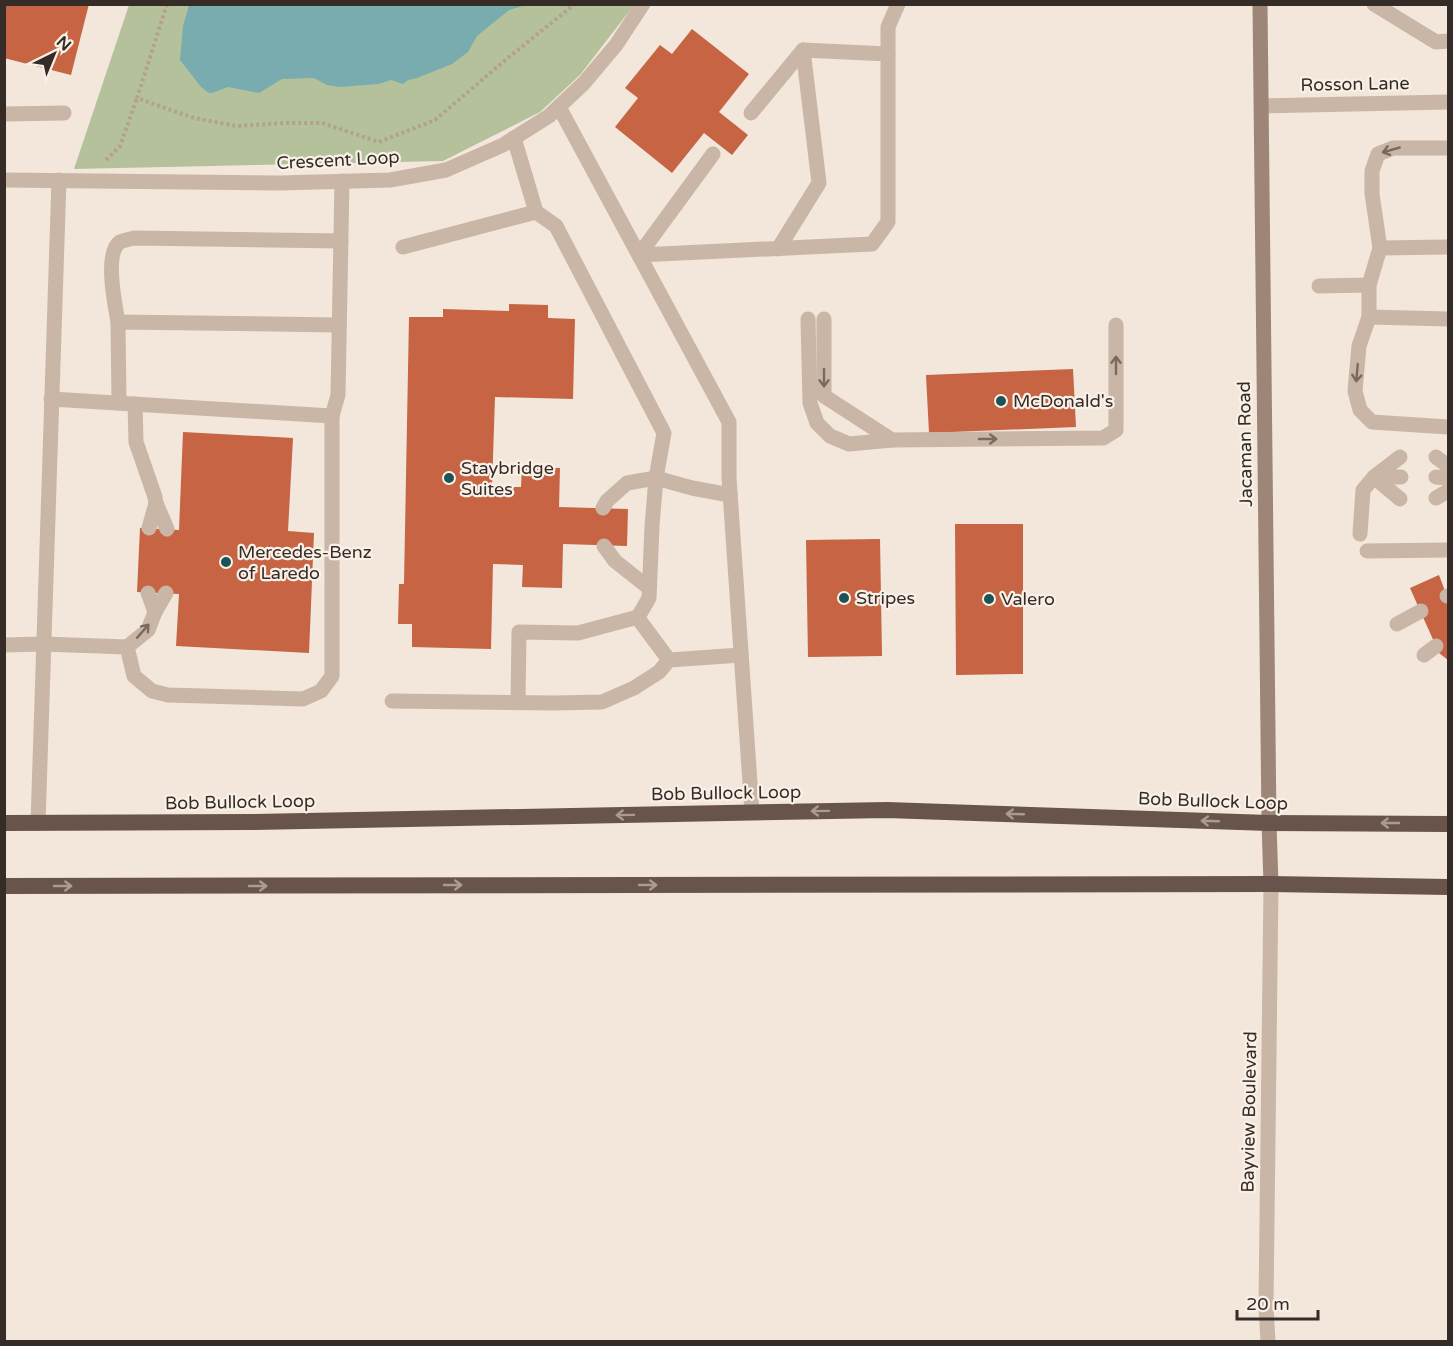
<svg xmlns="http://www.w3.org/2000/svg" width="1453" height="1346" font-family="'Varela Round',sans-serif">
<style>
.green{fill:#b4c19a}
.water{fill:#79acaf}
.building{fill:#c66444}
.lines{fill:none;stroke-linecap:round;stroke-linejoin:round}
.path{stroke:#b5a090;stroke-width:4;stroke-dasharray:3 3;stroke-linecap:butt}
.service{stroke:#cab6a6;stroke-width:15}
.minor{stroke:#cab6a6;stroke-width:15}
.secondary{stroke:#9d8578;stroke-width:15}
.trunk{stroke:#68544b;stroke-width:16}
.oneway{stroke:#796a60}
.oneway2{stroke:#a99b91}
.poi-dot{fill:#1d5357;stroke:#f9f1e7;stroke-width:2}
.labels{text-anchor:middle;stroke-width:4.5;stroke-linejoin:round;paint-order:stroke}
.street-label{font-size:18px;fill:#362c27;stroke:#f9f1e7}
.poi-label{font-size:18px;fill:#362c27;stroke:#f9f1e7;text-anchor:start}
</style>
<rect width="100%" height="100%" fill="#f2e7da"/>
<path class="green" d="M129,5h505l-54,70 -40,37 -97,49 -369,8z"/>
<path class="water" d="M189,5v-1l337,1 -17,5 -32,26 -9,16 -16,12 -35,14 -9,2 -5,4 -12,-4 -12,4 -39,3 -13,-2 -13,-7 -32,1 -23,14 -31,-6 -16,6h-3l-8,-6 -21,-27 3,-34z"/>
<g class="building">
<path d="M4,4h85l-18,71 -67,-17z"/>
<path d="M692,29l57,45 -30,38 29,23 -16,20 -28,-22 -32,40 -57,-46 23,-29 -13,-10 35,-43 12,9z"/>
<path d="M509,304l39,1v13l27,1 -2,80 -78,-2 -3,90h29l1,-20 38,1 -1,39 69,2 -1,37 -64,-2 -1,44 -40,-1 1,-22 -30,-1 -2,85 -79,-2v-23h-14l1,-40h5l5,-267h34v-8l66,2z"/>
<path d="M1073,369l3,58 -147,6 -3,-58z"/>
<path d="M183,432l110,6 -5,93 26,2 -5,120 -133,-7 3,-52 -42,-2 3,-64 39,2z"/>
<path d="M955,524h68v150l-67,1z"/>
<path d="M880,539l2,117 -74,1 -2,-117z"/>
<path d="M1439,575l9,24v61l-9,-7 -29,-65z"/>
</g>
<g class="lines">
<g class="path">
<path d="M167,4l-30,94 57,20 43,8 47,-3h38l57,19 56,-22 74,-63 66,-53"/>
<path d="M106,160l14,-14 17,-48"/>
</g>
<g class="service">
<path d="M1374,4l62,38 12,-1"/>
<path d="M751,113l52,-63"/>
<path d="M4,114l60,-1"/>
<path d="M403,247l133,-35 -22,-74"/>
<path d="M1448,247l-68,1 -11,37v32l79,2"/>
<path d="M1380,248l-8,-54v-23l6,-17 15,-6h55"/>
<path d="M778,249l41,-66 -16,-133 85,4"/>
<path d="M639,255l233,-11 16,-22v-195l10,-23"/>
<path d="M639,255l74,-101"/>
<path d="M1319,286l50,-1"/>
<path d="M1369,317l-10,29 -4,45 5,19 12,12 76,5"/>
<path d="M808,319l2,84 7,20 13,13 19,8 43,-4"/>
<path d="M824,319v77l68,44 211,-2 13,-8v-105"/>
<path d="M118,322c-3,-17 -14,-69 2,-80 4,-2 10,-3 14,-4l207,3"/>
<path d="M51,399l281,17 6,-21 4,-214"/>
<path d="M119,403l-1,-81 221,3"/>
<path d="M135,404l1,38 19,55 1,6 11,26"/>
<path d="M1400,457l-26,20 26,22"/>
<path d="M1436,457l12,9"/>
<path d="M1436,477l12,1"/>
<path d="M1436,498l12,-7"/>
<path d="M603,508l4,-7 20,-18 29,-5 36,10 38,7"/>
<path d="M149,528l7,-25"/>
<path d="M1360,534l3,-44 11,-13h27"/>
<path d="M604,546l11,15 34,27"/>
<path d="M1367,551l81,-1"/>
<path d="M148,593l7,19"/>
<path d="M1447,596h1"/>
<path d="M637,617l32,43"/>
<path d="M1397,624l24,-13"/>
<path d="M4,645l39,-1 84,3 7,29 18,15 16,4 135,4 18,-8 11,-15v-260"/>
<path d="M127,647l21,-17 7,-18 11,-19"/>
<path d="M1424,655l12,-9"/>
<path d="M392,701l162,2 48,-1 32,-14 25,-16 10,-12 72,-5"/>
<path d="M518,702l1,-70 59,1 60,-16 11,-19 3,-72 4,-48 8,-45 -108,-207 -20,-14"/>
<path d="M38,823l21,-643"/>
</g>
<g class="minor">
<path d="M1262,106l186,-4"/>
<path d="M559,107l170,315v56l23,334"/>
<path d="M4,180l276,3 110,-3 56,-10 57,-25 46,-29 35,-33 32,-38 27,-41"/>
<path d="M1268,1342l-2,-36 5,-422"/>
</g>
<path class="secondary" d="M1260,4l9,819 2,61"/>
<g class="trunk">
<path d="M4,823l246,-1 637,-12 382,13 179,1"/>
<path d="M4,886l1267,-2 177,3"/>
</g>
</g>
<defs><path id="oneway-shaft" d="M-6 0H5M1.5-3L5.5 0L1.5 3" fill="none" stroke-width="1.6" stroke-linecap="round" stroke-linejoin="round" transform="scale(1.5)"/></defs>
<g class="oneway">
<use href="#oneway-shaft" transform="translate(1391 150) rotate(164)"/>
<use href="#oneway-shaft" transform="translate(1116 365) rotate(-90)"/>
<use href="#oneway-shaft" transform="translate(1357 373) rotate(95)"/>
<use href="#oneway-shaft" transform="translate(824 378) rotate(90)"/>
<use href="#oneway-shaft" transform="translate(988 439)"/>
<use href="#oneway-shaft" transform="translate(143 631) rotate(-49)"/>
</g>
<g class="oneway2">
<use href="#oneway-shaft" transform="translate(820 811) rotate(179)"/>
<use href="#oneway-shaft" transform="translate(1015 814) rotate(-178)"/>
<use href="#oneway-shaft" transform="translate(625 815) rotate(179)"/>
<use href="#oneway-shaft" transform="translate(1210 821) rotate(-178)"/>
<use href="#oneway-shaft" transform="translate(1390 823) rotate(-180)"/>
<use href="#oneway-shaft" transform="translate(453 885)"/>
<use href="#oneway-shaft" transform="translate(648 885)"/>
<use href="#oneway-shaft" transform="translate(63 886)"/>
<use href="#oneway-shaft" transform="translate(258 886)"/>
</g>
<g class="poi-dot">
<circle cx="1001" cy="401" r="6"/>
<circle cx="449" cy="478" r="6"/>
<circle cx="226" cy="562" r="6"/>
<circle cx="844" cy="598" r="6"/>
<circle cx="989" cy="599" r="6"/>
</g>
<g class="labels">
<g class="street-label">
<text transform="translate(1355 84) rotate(-1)" y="6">Rosson Lane</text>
<text transform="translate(338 160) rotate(-3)" y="6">Crescent Loop</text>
<text transform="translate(1245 444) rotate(-91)" y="6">Jacaman Road</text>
<text transform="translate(726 793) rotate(-1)" y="6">Bob Bullock Loop</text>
<text transform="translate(1213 801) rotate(2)" y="6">Bob Bullock Loop</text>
<text transform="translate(240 802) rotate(-1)" y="6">Bob Bullock Loop</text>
<text transform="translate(1249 1112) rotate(-89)" y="6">Bayview Boulevard</text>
</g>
<g class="poi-label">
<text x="1013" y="407">McDonald's</text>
<text x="461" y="474">Staybridge<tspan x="461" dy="21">Suites</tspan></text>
<text x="238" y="558">Mercedes-Benz<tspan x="238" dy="21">of Laredo</tspan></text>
<text x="856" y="604">Stripes</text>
<text x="1001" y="605">Valero</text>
</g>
</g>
<rect width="1453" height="1346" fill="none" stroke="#362c27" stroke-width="12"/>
<g transform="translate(54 54) rotate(43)" stroke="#f9f1e7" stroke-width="4.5" paint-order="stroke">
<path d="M0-4.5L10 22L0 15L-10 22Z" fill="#362c27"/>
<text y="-9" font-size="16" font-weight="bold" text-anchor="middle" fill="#362c27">N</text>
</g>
<path d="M1237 1310v9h81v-9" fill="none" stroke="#362c27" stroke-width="3"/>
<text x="1246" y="1310" font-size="18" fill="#362c27" stroke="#f9f1e7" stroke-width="4.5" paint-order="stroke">20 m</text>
</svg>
